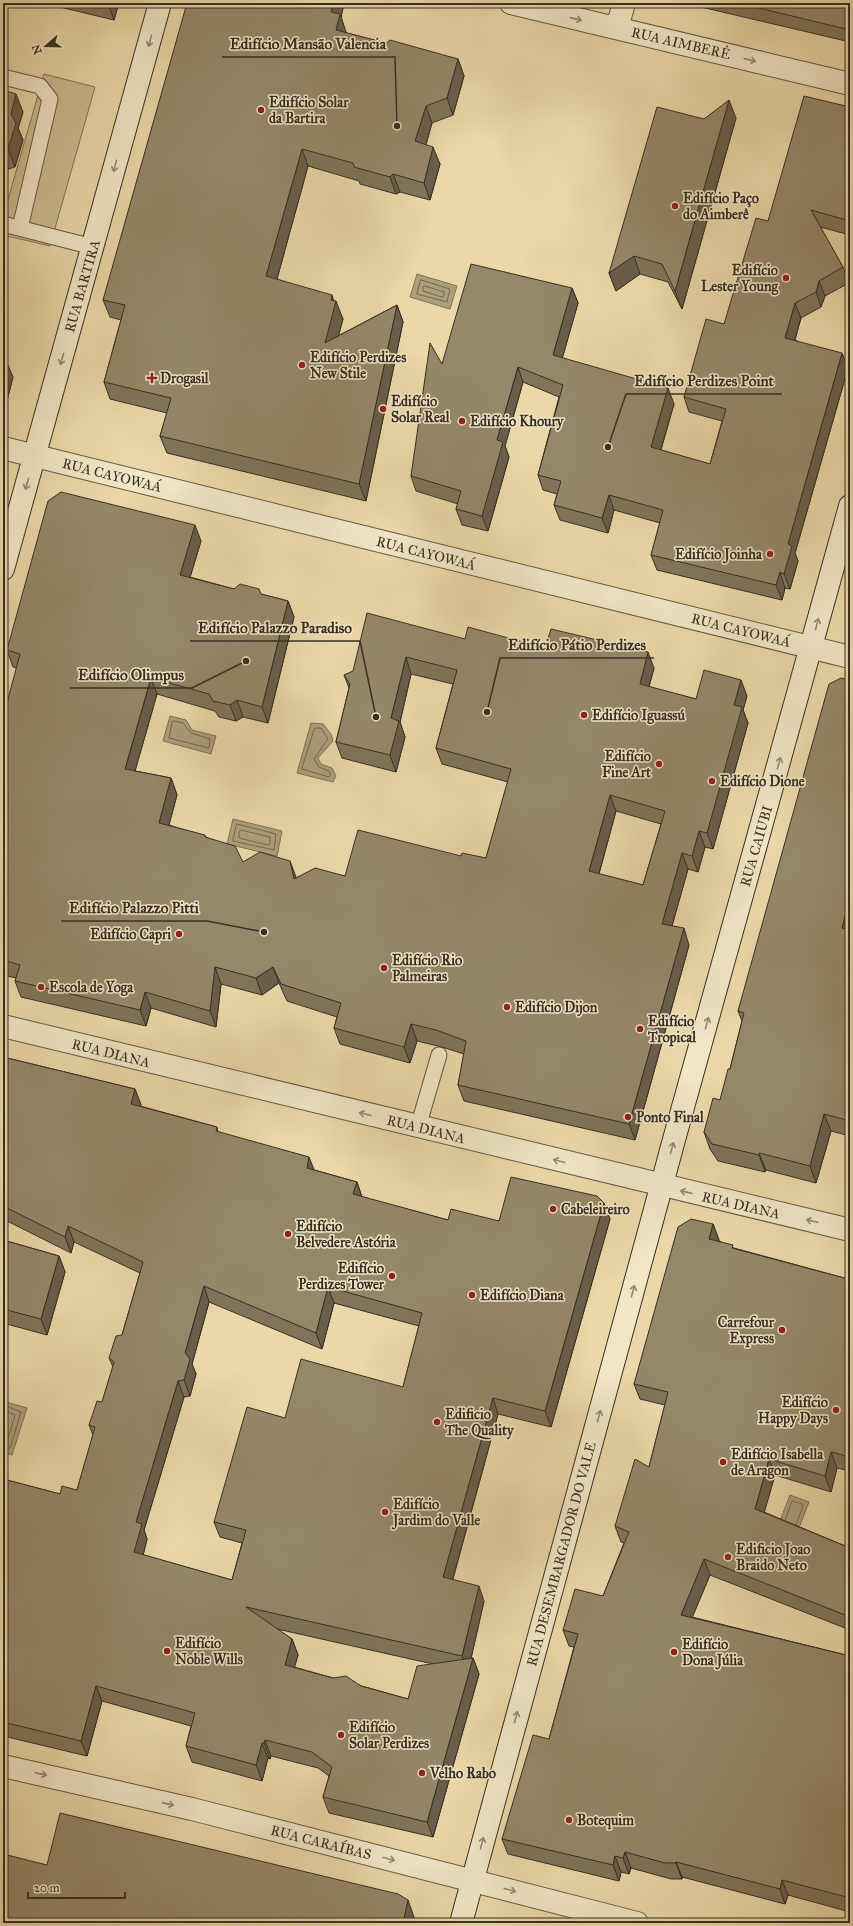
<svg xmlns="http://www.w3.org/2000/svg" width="853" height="1926" font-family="'IM FELL Great Primer',serif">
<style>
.green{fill:#ccbb92;stroke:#82755b}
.water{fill:#ad9f7b;stroke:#7e7258}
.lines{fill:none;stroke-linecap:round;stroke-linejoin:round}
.shore{stroke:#726750;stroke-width:1}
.lane-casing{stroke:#645945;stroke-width:17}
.street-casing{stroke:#645945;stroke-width:24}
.secondary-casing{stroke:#382f24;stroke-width:24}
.lane{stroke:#f1e6c6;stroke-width:15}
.street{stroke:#f1e6c6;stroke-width:22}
.secondary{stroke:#f1e6c6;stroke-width:22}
.wall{fill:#80745a;stroke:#382f24;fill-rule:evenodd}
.shaded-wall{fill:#685e4a;stroke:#382f24}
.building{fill:#958769;stroke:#382f24;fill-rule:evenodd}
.oneway{stroke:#948a75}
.poi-dot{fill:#8f2418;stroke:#f1e6c6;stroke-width:1.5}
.labels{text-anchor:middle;stroke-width:3;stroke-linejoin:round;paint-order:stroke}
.street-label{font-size:14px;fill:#382f24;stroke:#f1e6c6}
.poi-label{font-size:14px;font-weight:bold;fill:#382f24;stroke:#f1e6c6;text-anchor:start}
.leader{fill:none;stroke:#382f24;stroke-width:1.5}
.callout-dot{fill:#382f24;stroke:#f1e6c6;stroke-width:1.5}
.callout-label{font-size:15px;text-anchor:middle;font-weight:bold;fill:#382f24;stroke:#f1e6c6;stroke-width:3;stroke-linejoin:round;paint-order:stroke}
</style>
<rect width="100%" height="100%" fill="#ead8a8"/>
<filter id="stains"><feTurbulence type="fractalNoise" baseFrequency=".005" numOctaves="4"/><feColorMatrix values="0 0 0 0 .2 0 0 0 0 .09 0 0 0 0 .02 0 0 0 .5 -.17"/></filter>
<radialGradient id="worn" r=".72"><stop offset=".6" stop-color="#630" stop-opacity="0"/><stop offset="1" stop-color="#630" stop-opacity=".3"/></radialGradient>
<path class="green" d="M44,74l51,13 -45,159 -47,-11v-18z"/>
<g class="water">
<path d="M417,274l40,12 -7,23 -40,-12z"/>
<path d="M170,716l16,4 6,10 24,6 -5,18 -48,-13z"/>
<path d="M311,723l12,1 8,10 2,7 -15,17 3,6 11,4 4,8 -3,6 -36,-9z"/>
<path d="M233,819l49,12 -5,25 -50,-12z"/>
<path d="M3,1401l24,7 -15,47 -9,-3z"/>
<path d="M790,1495l19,7 -12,31 -19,-7z"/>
</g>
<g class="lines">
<g class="shore">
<path d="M421,280l29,9 -3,13 -30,-8z"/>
<path d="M425,286l19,6v4l-2,1 -19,-6v-4z"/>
<path d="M174,721l9,2 8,10 19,6 -1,9 -40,-10 3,-16z"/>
<path d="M315,728h6l7,11 -14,20 5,8 10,4 2,4 -2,2 -27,-8z"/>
<path d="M237,824l39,10 -2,16 -41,-9z"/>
<path d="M241,830l29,7v7l-2,1 -29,-7v-6z"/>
<path d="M3,1405l18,7 -11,36h-7"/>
<path d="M3,1410l12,5 -8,27 -4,1"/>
<path d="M785,1520l7,-19 10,3 1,2 -7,19"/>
</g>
<g class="lane-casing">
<g id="lane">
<path d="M3,77l37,9 10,13 -30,129"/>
<path d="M3,224l90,23"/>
<path d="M418,1127l21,-72"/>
</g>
</g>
<g class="street-casing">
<g id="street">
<path d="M511,3l339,81"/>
<path d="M617,28l7,-25"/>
<path d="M3,448l847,209"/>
<path d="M3,1026l847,204"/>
<path d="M3,1766l189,43 445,114"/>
</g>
</g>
<g class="secondary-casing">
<g id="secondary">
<path d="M3,569l157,-566"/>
<path d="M461,1923l214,-787 175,-630"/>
</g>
</g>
<use href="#lane" class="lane"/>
<use href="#street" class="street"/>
<use href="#secondary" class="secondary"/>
</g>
<g class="wall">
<path d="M43,3h76l-5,17z"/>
<path d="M684,3h166v39z"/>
<path d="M343,8l-2,9 5,16 40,10 72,16 6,17 -11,39 -21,8 -6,21 14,20 -10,36 -30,-8 -4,2 -36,-10 -1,-3 -51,-15 -31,113 57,22 9,18 -5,17 59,-31 6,17 -37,179 -199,-48 -7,-17 7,-23 -57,-14 -6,-17 17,-62 -11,-3 -7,-17z"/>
<path d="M3,90l20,22 -5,16 5,12 -8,27 -7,2 -5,18z"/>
<path d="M850,107v128l-30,-8 23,40 6,16 -24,13 -4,11 -20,11 -6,22 53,28 -53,185 3,8 -8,28 -5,-1 -3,12 -125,-30 -6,-15 9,-32 -46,-13 -6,23 -48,-13 -6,-15 3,-11 -14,-4 -5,-15 21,-78 -36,-15 -18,64 4,11 -21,74 -26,-6 -6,-16 2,-5 -42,-13 -5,-15 31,-112 130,-76 6,15 -16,55 112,46 -13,46 49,14 12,-43 -33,-9 -5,-15 40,-73 44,-103z"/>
<path d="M736,118l-54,191 -14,-27 -28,-8 -24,17 -7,-18 95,-154z"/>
<path d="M3,364l10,13 -7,27 -3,2z"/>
<path d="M201,541l-11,36 44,12 27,5 27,7 6,16 -26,106 -25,-6 -7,4 -17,-4 -4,-6 -58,-17 -22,77 36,7 6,17 -8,30 37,12 37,25 53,16 49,-2 116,-20 25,2 22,-76 -66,-18 -6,-16 17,-64 -42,-10 -11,48 5,15 -9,35 -54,-14 -6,-16 13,-54 -5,-13 121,-36 80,9 109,20 -5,19 47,12 51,-3 -4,14 5,13 -35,126 -8,-2 -7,25 -10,-3 -16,57 17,19 -54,195 -171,-39 -6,-16 6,-31 -22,-7 -25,-6 -7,22 -70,-19 -6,-16 3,-11 -50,-16 -8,-18 -17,12 -41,-11 -5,43 -65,-19 -5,18 -125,-29 -6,-16 1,-3 -13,-3v-257l14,-50 -4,-1 -6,-17zM616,811l45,13 -18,61 -44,-11z"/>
<path d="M850,680v456l-19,-5 -15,52 -50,-13 -1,2 -47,-11 -8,-12 -6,-17 16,-32 10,-31 12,-48 -4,-10z"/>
<path d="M3,1057l132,32 6,16 -1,1 77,21 1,5 96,38 43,12 5,15 86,23 51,1 111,-2 -59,208 -53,-13 -45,165 31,22 -13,57h2l6,16 -46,163 -104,-24 -6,-16 6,-21 -11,-8 -47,-12 -1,3 -2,-1 -6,23 -70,-19 -6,-16 5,-20 -89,-25 -15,55 -84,-20v-257l57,15 17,-4 16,-55 -4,-10 13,-23 11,-35 -4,-9 13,-23 18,-62 -66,-31 -3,11 -68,-34zM209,1302l113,47 12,-46 85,23 -16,61 -118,31 -71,104 6,15 22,6 -10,37 -89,-25 4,-16 -3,-9 40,-133 6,-1 6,-22 -4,-10zM277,1629l120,27 36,8 -25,35 -114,-32 4,-12 -6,-16z"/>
<path d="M713,1224l6,16v1l15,7 114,31v2h2v190l-13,-3 -6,24 -56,-17 -11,37 86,36v82l-140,-55 -18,42 158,39v256l-62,-17 -3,9 -103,-27v2h-11l-40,-11 -2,6 -8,-2 -2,9 -111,-27 -6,-15 47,-100 25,-92 -5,-1 -6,-16 40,-34 21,-53 -3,-1 -6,-16 34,-59 16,-62 -25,-6 -6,-15z"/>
<path d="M3,1240l56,16 6,16 -18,63 -44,-12z"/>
</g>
<g class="shaded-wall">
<path d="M108,3h11l-5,17 -6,-16z"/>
<path d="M334,3h8l1,5 -2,9 5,15 -4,15 -6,-17 -5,-18z"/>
<path d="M458,59l6,17 -11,39 -6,-17z"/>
<path d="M16,94l7,18 -5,16 5,12 -8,27 -7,-18 3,-35z"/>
<path d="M729,100l7,18 -54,191 -7,-18z"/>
<path d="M426,106l6,17 -10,36 -7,-18z"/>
<path d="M433,147l7,17 -10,36 -6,-17z"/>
<path d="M302,149l6,17 -35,127 -7,-17z"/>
<path d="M3,156l5,13 -5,18z"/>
<path d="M393,174l7,18 -4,2 -6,-17z"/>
<path d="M634,256l6,18 -24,17 -7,-18z"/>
<path d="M819,281l6,15 -4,11 -5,-15z"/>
<path d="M572,288l6,15 -19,67 -6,-15z"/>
<path d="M332,295l3,10 1,-4 7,18 -11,41 -7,-17 6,-43z"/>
<path d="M795,303l6,15 -10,35 -6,-15z"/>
<path d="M397,305l6,17 -37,179 -7,-17z"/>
<path d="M842,353l6,15 -53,185 3,8 -8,28 -6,-15 4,-30z"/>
<path d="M8,365l5,12 -7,27 -3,-8v-11z"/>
<path d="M518,367l5,15 -18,64 4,11 -21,74 -6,-15 15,-76z"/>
<path d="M668,388l6,16 -17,58 -6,-15z"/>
<path d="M609,495l5,15 -6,23 -6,-15z"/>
<path d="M195,525l6,16 -15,50 -6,-16z"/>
<path d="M780,572l5,16 -3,12 -6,-15z"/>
<path d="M288,601l6,16 -26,106 -6,-16z"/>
<path d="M648,652l6,16 -9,32 -5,-16z"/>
<path d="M406,657l5,17 -11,48 5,15 -9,35 -6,-17 1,-37z"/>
<path d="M151,678l6,16 -26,91 -6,-16z"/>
<path d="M741,680l6,16 -4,14 5,13 -35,126 -6,-16 27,-128z"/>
<path d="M237,700l6,17 -7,4 -6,-16z"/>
<path d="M171,778l6,17 -12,44 -6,-16z"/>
<path d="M610,795l6,16 -21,77 -6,-17z"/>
<path d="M699,831l6,16 -7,25 -6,-16z"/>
<path d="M682,853l6,16 -20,71 -6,-16z"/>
<path d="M290,861l6,16 4,18 -6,-16z"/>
<path d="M850,896v41l-8,-9z"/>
<path d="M684,928l5,17 -54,195 -6,-16z"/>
<path d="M215,967l6,17 -5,43 -6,-16z"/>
<path d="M273,967l6,16 -17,12 -6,-17z"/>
<path d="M145,992l6,16 -5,18 -6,-16z"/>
<path d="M411,1024l6,17 -7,22 -6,-16z"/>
<path d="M135,1089l6,16 -4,14 -6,-15z"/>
<path d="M824,1114l7,17 -15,52 -6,-17z"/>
<path d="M759,1153l7,17 -1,2 -6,-17z"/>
<path d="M309,1157l6,15 -8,-4z"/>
<path d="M357,1182l5,16 -9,-4z"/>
<path d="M604,1203l6,16 -59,208 -6,-16z"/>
<path d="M713,1224l6,16 -4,14 -6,-15z"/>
<path d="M68,1226l6,16 -3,11 -6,-16z"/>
<path d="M59,1256l6,16 -18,63 -6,-16z"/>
<path d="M204,1286l5,16 -17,62 4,10 -6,22 -6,-16 1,-27z"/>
<path d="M328,1287l6,16 -12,46 -6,-16z"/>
<path d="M178,1381l6,16 -40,133 3,9 -7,29 -6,-16 2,-30z"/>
<path d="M493,1398l5,16 -49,178 -6,-15z"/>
<path d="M831,1452l6,16 -6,24 -6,-16z"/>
<path d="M769,1459l6,16 -14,49 -6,-15z"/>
<path d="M704,1559l6,16 -23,55 -6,-15z"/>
<path d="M479,1586l5,15 -16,71 -6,-16z"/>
<path d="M292,1639l6,16 -7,25 -6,-15z"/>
<path d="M473,1658l6,16 -46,163 -6,-15z"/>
<path d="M96,1686l6,15 -15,55 -6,-15z"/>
<path d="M265,1740l6,16 -1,3 -6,-16z"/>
<path d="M262,1743l6,15 -6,23 -6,-16z"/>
<path d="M625,1852l6,16 -2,6 -6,-16z"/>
<path d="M615,1856l6,16 -2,9 -6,-16z"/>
<path d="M676,1862l6,15v2l-6,-16z"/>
<path d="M782,1880l6,15 -3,9 -5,-15z"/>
<path d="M408,1900l6,17 -1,6h-10z"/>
</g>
<g class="building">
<path d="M187,3h147l-3,9 9,2 -4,16 50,13 4,-3 68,19 -11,39 -21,8 -11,35 18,6 -9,36 -31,-9 -3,3 -36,-10 -1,-4 -51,-14 -36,127 66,19 -1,5 5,1 -11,42 72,-38 -38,179 -199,-48 11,-38 -67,-16 21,-77 -22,-5z"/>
<path d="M738,3h112v27z"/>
<path d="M3,90l13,4 -5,20 5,9 -8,26 -5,2z"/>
<path d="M804,96l46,11v114l-39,-11 32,57 -24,14 -3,11 -21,11 -10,35 57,15 -54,191 4,2 -8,28 -4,-2 -4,13 -125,-30 12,-45 -54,-15 -7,23 -48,-13 7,-24 -23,-6 25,-90 -45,-18 -21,73 6,2 -21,74 -26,-7 5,-18 -50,-15 19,-133 12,21 29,-100 101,24 -19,67 115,33 -17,59 59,17 16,-55 -42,-12 22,-78 18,5 32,-106 12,3z"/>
<path d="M729,100l-54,191 -13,-27 -28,-8 -25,17 48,-166 47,12z"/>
<path d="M3,364l5,1 -5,20z"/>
<path d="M61,492l134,33 -15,50 54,14 6,-5 19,5 2,5 27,7 -26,106 -25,-7 -7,5 -17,-4 -4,-7 -58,-16 -26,91 46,9 -12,45 46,12v2l30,9 8,16 17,-10 30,9 4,18 21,-11 30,8 13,-46 103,26 1,-3 24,5 25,-89 -75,-21 21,-78 -51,-13 -15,61 8,3 -9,34 -54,-13 14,-58 -6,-9 9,-4 14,-58 98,26 3,-12 77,21 6,-19 97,23 -8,32 56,15 8,-29 37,10 -7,25 8,2 -35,126 -8,-2 -7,25 -10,-3 -20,71 22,4 -55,196 -171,-39 8,-44 -30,-11 -25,-6 -7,23 -70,-19 7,-25 -60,-19 -8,-17 -17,11 -41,-11 -5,44 -65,-19 -5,18 -125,-29 5,-16 -17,-5v-242l17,-64 -13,-4 41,-149zM610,795l55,16 -22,74 -54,-14z"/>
<path d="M841,678l9,2v216l-8,32 8,2v191l-26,-7 -14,52 -51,-13v2l-47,-11 -8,-12 9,-34 7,2 8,-31h2l14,-56 -6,-2 91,-327z"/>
<path d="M3,1057l132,32 -4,15 86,23 -1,4 93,26 -2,11 50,14 -4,12 95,26 3,-11 48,12 12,-44 86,19 7,7 -59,208 -52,-13 -50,179 36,9 -17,70 -216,-49 46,32 -7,26 48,13 13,-2 15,10 47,13 9,-33 56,-8 -46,164 -104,-25 9,-30 -20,-15 -47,-12 -1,3h-2l-6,22 -70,-19 9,-33 -99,-27 -15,55 -78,-19v-243l57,15 2,-8 15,4 18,-63 -6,-2 8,-24 5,1 12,-40 -5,-4 7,-22 6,-1 21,-73 -75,-36 -3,11 -62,-31zM204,1286l112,47 12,-46 94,26 -19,74 -102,-28 -16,59 -38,-11 -33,115 32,8 -14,50 -98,-28 8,-28 -6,-2 42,-141 6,-1 6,-21 -5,-6z"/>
<path d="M691,1219l22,5 -4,15 24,6 -1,3 116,31v2h2v176l-19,-5 -6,24 -56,-17 -14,50 95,39v69l-146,-58 -23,56 169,41v242l-68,-18 -2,9 -104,-27v1h-11l-40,-11 -2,6 -8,-2 -2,9 -111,-26 31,-104 16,4 29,-105 -15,-4 12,-41 28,7 26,-64 -14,-6 20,-67 14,8 19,-75 -34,-8 44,-157z"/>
<path d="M3,1240l56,16 -18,63 -38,-10z"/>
<path d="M60,1813l338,81 10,6 -5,23h-400v-69l44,11z"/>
<path d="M497,1920l12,3h-18z"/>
</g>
<defs><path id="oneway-shaft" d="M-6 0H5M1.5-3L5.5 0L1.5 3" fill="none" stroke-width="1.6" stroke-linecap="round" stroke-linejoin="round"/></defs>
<g class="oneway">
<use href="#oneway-shaft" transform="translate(576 19) rotate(13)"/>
<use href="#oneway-shaft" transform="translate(150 41) rotate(105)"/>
<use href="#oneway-shaft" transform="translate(750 60) rotate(13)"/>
<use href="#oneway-shaft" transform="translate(115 166) rotate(105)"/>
<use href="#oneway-shaft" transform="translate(62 359) rotate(106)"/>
<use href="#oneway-shaft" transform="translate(27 484) rotate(106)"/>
<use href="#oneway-shaft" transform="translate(817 624) rotate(-75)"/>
<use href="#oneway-shaft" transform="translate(779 763) rotate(-74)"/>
<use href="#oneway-shaft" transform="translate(707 1023) rotate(-74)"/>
<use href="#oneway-shaft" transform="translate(365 1114) rotate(-166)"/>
<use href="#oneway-shaft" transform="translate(672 1148) rotate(-75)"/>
<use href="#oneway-shaft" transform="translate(559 1161) rotate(-166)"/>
<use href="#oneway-shaft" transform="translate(686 1192) rotate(-167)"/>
<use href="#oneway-shaft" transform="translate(812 1221) rotate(-167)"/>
<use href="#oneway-shaft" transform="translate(633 1291) rotate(-75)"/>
<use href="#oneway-shaft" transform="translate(599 1416) rotate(-75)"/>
<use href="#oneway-shaft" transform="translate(516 1717) rotate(-75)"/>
<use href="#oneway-shaft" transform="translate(41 1774) rotate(13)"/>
<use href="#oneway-shaft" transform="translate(168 1804) rotate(13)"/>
<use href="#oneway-shaft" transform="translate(482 1843) rotate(-75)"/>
<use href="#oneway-shaft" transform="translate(389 1859) rotate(14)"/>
<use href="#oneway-shaft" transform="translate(510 1890) rotate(15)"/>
</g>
<g class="poi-dot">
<circle cx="261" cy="110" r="4"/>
<circle cx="675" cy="206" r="4"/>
<circle cx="786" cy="278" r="4"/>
<circle cx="302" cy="365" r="4"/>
<path d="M150 372h4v4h4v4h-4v4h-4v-4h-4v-4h4z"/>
<circle cx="383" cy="409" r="4"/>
<circle cx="462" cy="421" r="4"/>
<circle cx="770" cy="554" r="4"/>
<circle cx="584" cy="715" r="4"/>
<circle cx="659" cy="764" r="4"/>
<circle cx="712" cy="781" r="4"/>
<circle cx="179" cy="934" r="4"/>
<circle cx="384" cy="968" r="4"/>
<circle cx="41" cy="987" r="4"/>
<circle cx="507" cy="1007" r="4"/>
<circle cx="640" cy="1029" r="4"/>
<circle cx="628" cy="1117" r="4"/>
<circle cx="553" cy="1209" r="4"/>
<circle cx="288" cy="1234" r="4"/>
<circle cx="392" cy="1276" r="4"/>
<circle cx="472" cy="1295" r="4"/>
<circle cx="782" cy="1330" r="4"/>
<circle cx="836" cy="1410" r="4"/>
<circle cx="437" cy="1422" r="4"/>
<circle cx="723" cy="1462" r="4"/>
<circle cx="385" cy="1512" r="4"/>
<circle cx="728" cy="1557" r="4"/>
<circle cx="167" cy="1651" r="4"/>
<circle cx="674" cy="1652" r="4"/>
<circle cx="341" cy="1735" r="4"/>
<circle cx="422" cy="1773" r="4"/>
<circle cx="569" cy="1820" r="4"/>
</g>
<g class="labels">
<g class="street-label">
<text transform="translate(681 43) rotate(13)" y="5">RUA AIMBERÊ</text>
<text transform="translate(82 286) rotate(-74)" y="5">RUA BARTIRA</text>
<text transform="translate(112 475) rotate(14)" y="5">RUA CAYOWAÁ</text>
<text transform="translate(426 553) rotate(14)" y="5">RUA CAYOWAÁ</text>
<text transform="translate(741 630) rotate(14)" y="5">RUA CAYOWAÁ</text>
<text transform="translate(756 846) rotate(-74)" y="5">RUA CAIUBI</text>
<text transform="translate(111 1053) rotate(14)" y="5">RUA DIANA</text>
<text transform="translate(426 1129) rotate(14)" y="5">RUA DIANA</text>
<text transform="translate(741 1205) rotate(13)" y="5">RUA DIANA</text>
<text transform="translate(561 1554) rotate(-75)" y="5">RUA DESEMBARGADOR DO VALE</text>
<text transform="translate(321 1842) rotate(14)" y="5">RUA CARAÍBAS</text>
</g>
<g class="poi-label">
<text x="269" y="107">Edifício Solar<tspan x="269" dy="16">da Bartira</tspan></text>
<text x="683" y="203">Edifício Paço<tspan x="683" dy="16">do Aimberê</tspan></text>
<text x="778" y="275" text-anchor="end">Edifício<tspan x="778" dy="16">Lester Young</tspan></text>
<text x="310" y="362">Edifício Perdizes<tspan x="310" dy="16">New Stile</tspan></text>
<text x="160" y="383">Drogasil</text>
<text x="391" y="406">Edifício<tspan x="391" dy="16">Solar Real</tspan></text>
<text x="470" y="426">Edifício Khoury</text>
<text x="762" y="559" text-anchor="end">Edifício Joinha</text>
<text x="592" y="720">Edifício Iguassú</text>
<text x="651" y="761" text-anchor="end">Edifício<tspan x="651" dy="16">Fine Art</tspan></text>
<text x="720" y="786">Edifício Dione</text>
<text x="171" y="939" text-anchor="end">Edifício Capri</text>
<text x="392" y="965">Edifício Rio<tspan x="392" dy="16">Palmeiras</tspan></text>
<text x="49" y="992">Escola de Yoga</text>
<text x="515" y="1012">Edifício Dijon</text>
<text x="648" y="1026">Edifício<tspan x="648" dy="16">Tropical</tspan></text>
<text x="636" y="1122">Ponto Final</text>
<text x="561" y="1214">Cabeleireiro</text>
<text x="296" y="1231">Edifício<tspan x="296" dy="16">Belvedere Astória</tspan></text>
<text x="384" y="1273" text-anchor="end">Edifício<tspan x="384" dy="16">Perdizes Tower</tspan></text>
<text x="480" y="1300">Edifício Diana</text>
<text x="774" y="1327" text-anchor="end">Carrefour<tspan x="774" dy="16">Express</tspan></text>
<text x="828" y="1407" text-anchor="end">Edifício<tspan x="828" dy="16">Happy Days</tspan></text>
<text x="445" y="1419">Edificio<tspan x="445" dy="16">The Quality</tspan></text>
<text x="731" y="1459">Edifício Isabella<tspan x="731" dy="16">de Aragon</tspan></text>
<text x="393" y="1509">Edifício<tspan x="393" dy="16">Jardim do Valle</tspan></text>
<text x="736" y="1554">Edificio Joao<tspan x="736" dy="16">Braido Neto</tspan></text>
<text x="175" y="1648">Edifício<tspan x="175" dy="16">Noble Wills</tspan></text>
<text x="682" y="1649">Edifício<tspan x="682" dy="16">Dona Júlia</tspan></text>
<text x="349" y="1732">Edifício<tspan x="349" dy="16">Solar Perdizes</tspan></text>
<text x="430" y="1778">Velho Rabo</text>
<text x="577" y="1825">Botequim</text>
</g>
</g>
<path class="leader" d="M397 126L395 57H222M608 447L626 394H782M376 717L360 641H190M487 712L500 658H654M246 661L192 688H70M264 932L207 921H61"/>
<g class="callout-dot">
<circle cx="397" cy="126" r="4"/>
<circle cx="608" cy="447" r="4"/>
<circle cx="376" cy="717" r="4"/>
<circle cx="487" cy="712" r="4"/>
<circle cx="246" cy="661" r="4"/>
<circle cx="264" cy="932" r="4"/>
</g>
<g class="callout-label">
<text x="308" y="49">Edifício Mansão Valencia</text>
<text x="704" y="386">Edifício Perdizes Point</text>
<text x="275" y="633">Edifício Palazzo Paradiso</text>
<text x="577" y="650">Edifício Pátio Perdizes</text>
<text x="131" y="680">Edifício Olimpus</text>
<text x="134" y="913">Edifício Palazzo Pitti</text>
</g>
<rect width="853" height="1926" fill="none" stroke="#ead8a8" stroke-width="16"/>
<rect x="4" y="4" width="845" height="1918" fill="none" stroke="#382f24" stroke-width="2"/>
<rect x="8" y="8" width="837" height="1910" fill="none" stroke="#382f24"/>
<g transform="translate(46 46) rotate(250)" stroke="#f1e6c6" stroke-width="3" paint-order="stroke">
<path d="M0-3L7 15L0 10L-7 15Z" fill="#382f24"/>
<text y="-6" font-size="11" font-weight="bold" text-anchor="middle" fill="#382f24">N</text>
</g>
<path d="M28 1892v6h97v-6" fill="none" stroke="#382f24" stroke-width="2"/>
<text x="34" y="1892" font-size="12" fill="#382f24" stroke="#f1e6c6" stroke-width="3" paint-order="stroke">20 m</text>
<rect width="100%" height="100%" filter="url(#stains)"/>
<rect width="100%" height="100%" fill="url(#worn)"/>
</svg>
